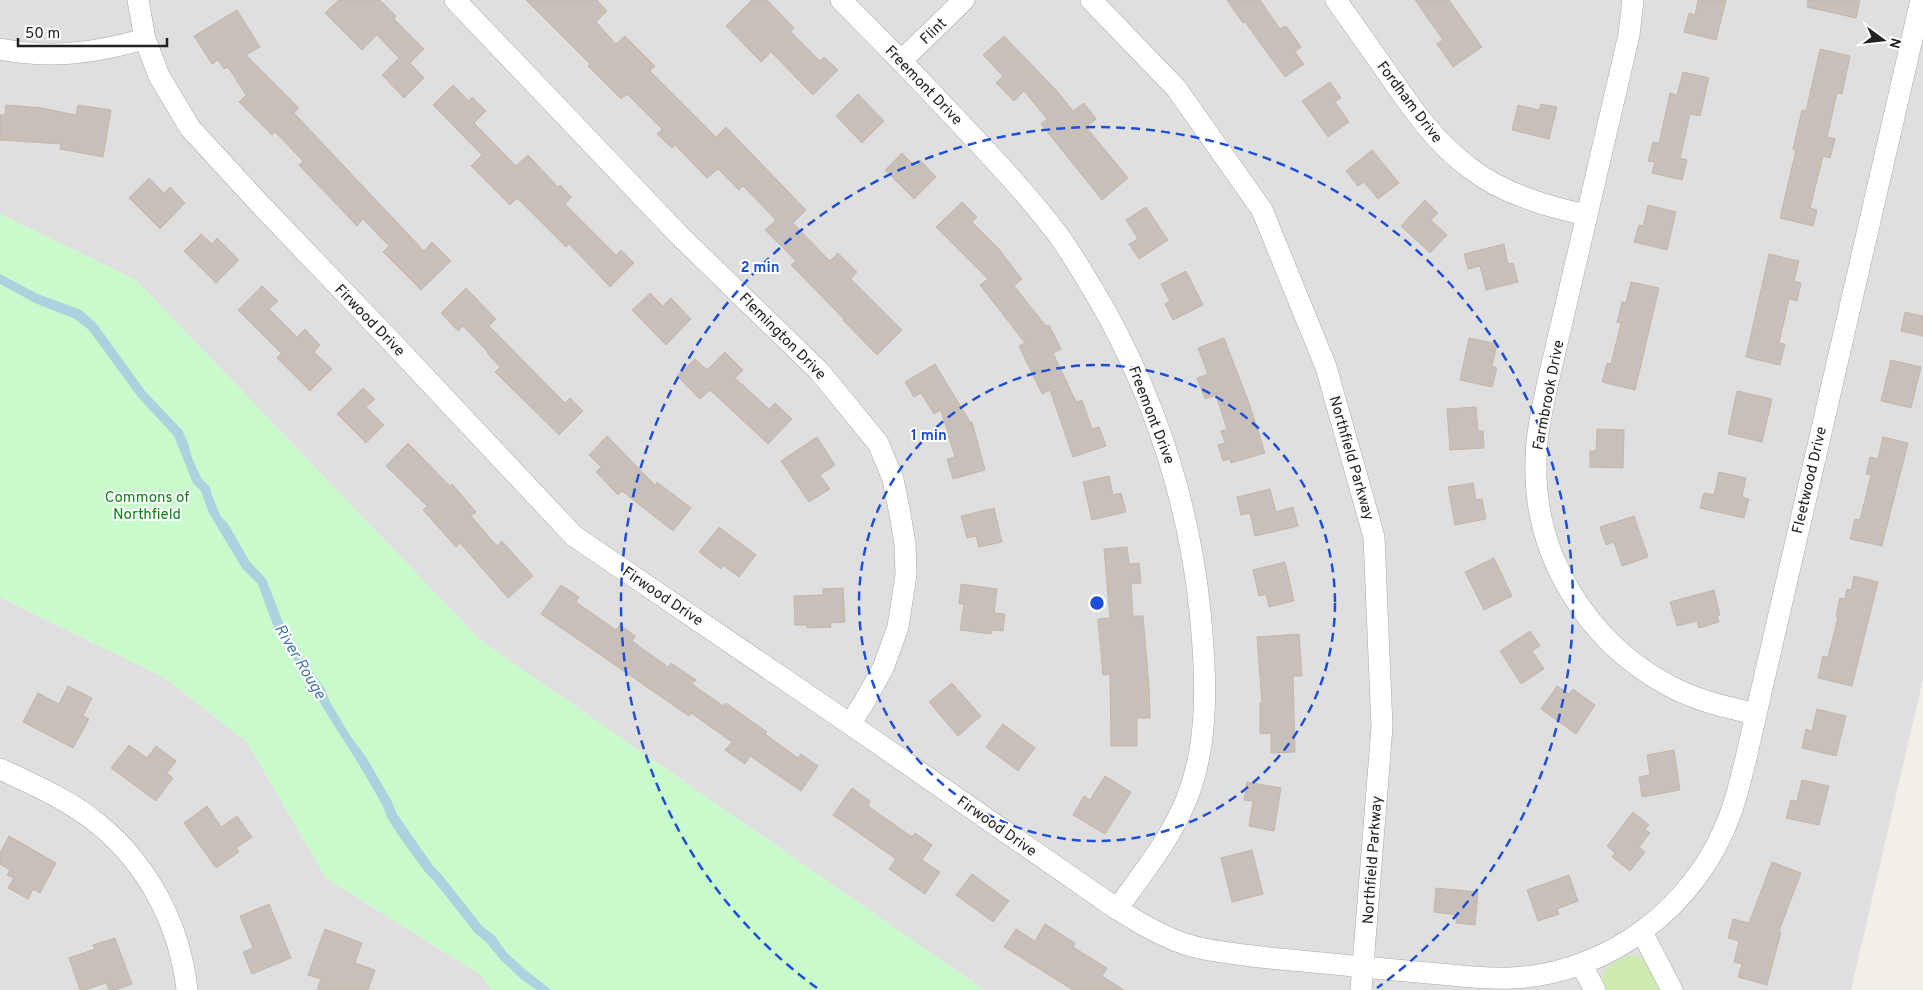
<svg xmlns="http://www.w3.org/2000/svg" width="1923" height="990" font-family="Overpass,sans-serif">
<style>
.residential{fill:#e0dfdf}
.grass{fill:#cdebb0}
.park{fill:#c8facc}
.water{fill:#aad3df}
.building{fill:#c7bfb8;stroke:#c4b6ab}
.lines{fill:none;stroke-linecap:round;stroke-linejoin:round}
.minor-casing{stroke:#a9a9a9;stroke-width:22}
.minor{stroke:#fff;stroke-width:21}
.ring{fill:none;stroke:#1d4ed8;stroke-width:2.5;stroke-dasharray:9 6}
.labels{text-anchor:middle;stroke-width:4;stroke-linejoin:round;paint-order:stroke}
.street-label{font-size:15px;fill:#222;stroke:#fff}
.park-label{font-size:15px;fill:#0c8416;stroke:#fff}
.water-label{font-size:16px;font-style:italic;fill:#4a7aab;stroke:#fff}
.centre{fill:#1d4ed8;stroke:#fff;stroke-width:2.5}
.ring-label{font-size:15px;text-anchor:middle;font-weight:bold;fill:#1d4ed8;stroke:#fff;stroke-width:4;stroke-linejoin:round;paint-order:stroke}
</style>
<rect width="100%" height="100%" fill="#f2efe9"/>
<g class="residential">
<path d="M0,0h1923v679l-72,311h-867l-504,-350 -344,-360 -136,-66z"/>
<path d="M0,597l165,81 82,64 79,136 155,97 11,15h-492z"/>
</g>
<path class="grass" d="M1630,955c18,0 23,21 31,35h-55c-11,-22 7,-27 24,-35z"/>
<path class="park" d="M0,214l136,66 344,360 504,350h-492l-11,-15 -155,-97 -79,-136 -82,-64 -165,-81z"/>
<path class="water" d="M0,274l38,20 43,16 15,13 49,68 37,39 6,13 4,15 9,20 9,9 1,6 10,24 7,7 22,38 16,17 18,46 25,42 16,22 5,13 19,32 17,23 25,43 6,14 36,52 8,8 41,52 12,9 13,18 20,18 24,19h-14l-16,-11 -21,-20 -13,-16 -12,-10 -41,-52 -9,-9 -26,-36 -11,-17 -6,-15 -24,-41 -36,-57 -6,-13 -15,-21 -4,-8 -22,-34 -17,-46 -16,-16 -33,-55 -8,-22 -8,-8 -19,-47 -36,-39 -49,-67 -14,-11 -40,-16 -35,-19z"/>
<g class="building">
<path d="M339,0h41l16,16 -2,3 30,30 -14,14 14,15 -20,20 -22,-23 17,-17 -22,-23 -15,15 -37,-37z"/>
<path d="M526,0h71l10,11 -11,11 20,22 9,-8 30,30 -5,5 66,66 10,-10 80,83 -13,13 37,38 8,-8 19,19 -6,7 51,51 -25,25 -34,-35 1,-1 -53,-54 5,-4 -31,-31 11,-10 -33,-34 -4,4 -21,-21 -11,9 -32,-33 -3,3 -15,-14 5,-5 -35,-35 -6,5 -33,-33 2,-2z"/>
<path d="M752,0h15l27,28 -3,4 29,29 4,-4 14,13 -25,25 -42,-43 -10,10 -35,-36z"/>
<path d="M1227,0h33l20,29 6,-3 15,21 -6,5 9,12 -19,13 -40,-55 -2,1z"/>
<path d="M1415,0h34l33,47 -29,20 -16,-23 6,-4z"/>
<path d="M1698,0h28l-10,40 -32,-8 5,-19 6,2z"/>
<path d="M1808,0h52l-4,18 -49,-11z"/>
<path d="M237,10l23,37 -14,8 53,53 -5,5 130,138 8,-9 19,19 -30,29 -38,-38 6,-6 -26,-27 -6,7 -58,-61 4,-4 -28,-29 -3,3 -33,-33 7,-7 -18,-28 -4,2 -6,-9 -6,4 -18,-28z"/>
<path d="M1004,36l53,55 16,20 11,-8 12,16 -10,8 42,51 -26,22 -61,-76 6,-5 -23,-28 -10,10 -18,-18 7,-7 -20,-21z"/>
<path d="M1820,49l30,7 -8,38 -5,-1 -10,44 8,2 -5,19 -7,-2 -13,52 7,2 -4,16 -33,-8 16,-68 -3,-1 9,-39 4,1z"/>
<path d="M1683,72l26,6 -9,38 -10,-2 -10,44 7,2 -5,20 -30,-7 3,-11 -7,-1 5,-19 6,1 11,-50 7,2z"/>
<path d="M1330,82l11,16 -6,4 14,20 -21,15 -26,-36z"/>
<path d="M453,85l16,16 3,-4 14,14 -12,12 42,43 12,-11 30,32 2,-2 11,12 -6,7 51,51 5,-5 13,13 -24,24 -41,-43 -3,3 -49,-49 -7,7 -39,-39 11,-11 -49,-50z"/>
<path d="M858,94l26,27 -22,22 -26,-27z"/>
<path d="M1541,104l16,3 -8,32 -37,-9 6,-25 21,5z"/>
<path d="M6,105l36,3 34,7 2,-10 33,5 -8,47 -43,-8 1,-5 -61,-4v-25h5z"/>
<path d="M1372,150l27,33 -21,16 -14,-17 -6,4 -12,-15z"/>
<path d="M902,153l12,12 6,-5 16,17 -22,22 -29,-29z"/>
<path d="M149,178l15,15 6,-6 15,16 -25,26 -31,-31z"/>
<path d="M1425,200l13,13 -7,7 16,15 -17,18 -29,-27z"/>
<path d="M962,202l15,15 -5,5 26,26 24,31 -8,7 32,40 3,-1 12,24 -8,4 23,49 6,-2 10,29 7,-2 7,19 -33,11 -23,-67 -8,4 -23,-48 6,-3 -45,-58 8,-6 -52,-52z"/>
<path d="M1648,205l28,7 -9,38 -33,-8 5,-17 4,1z"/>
<path d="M1146,207l22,33 -29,19 -10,-15 9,-5 -12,-19z"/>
<path d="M201,234l11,10 5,-6 22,22 -23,23 -32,-32z"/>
<path d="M1504,244l4,20 5,-1 5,19 -32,8 -6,-24 -12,3 -4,-15z"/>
<path d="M1769,254l30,7 -5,20 7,2 -4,18 -8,-2 -10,44 6,1 -5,21 -34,-8z"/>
<path d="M1186,271l17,34 -30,15 -8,-16 5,-3 -9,-17z"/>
<path d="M1631,282l28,6 -24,102 -33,-8 5,-19 4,1 10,-41 -4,-1 5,-20 4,1z"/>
<path d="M262,286l16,15 -9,8 28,28 8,-8 15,16 -6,7 18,17 -22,22 -33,-33 4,-5 -43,-43z"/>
<path d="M466,288l30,31 -7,7 76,77 5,-5 13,13 -24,24 -64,-63 5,-5 -13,-14 1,-1 -25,-26 -5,5 -17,-18z"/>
<path d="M650,293l13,13 8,-8 20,21 -25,26 -34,-35z"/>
<path d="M1905,312l18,4v20l-22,-5z"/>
<path d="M1224,338l26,68 15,47 -34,10 -1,-4 -7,2 -5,-16 7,-2 -4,-12 6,-2 -11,-34 -11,4 -8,-21 11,-4 -10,-26z"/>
<path d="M1469,338l28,6 -5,22 5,2 -5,19 -32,-7z"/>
<path d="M725,352l18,18 -8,8 34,31 6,-6 17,16 -24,25 -58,-54 -10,9 -23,-23 18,-17 12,11z"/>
<path d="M1891,360l30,7 -10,41 -30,-7z"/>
<path d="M935,364l35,58h2l13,48 -32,9 -6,-20 8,-2 -14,-47 -7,4 -13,-21 -7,4 -9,-15z"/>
<path d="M363,388l12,11 -9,8 18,18 -18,18 -29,-29z"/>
<path d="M1737,391l35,8 -10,43 -34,-8z"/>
<path d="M1476,407l2,24h5l1,17 -34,2 -3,-41z"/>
<path d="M1597,429l27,1 -1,38 -33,-1v-16h6z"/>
<path d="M607,436l48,49 2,-3 34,26 -18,23 -51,-40 -4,4 -22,-23 5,-5 -12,-12z"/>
<path d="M817,437l18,28 -15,10 10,14 -21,13 -28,-41z"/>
<path d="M1883,437l25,6 -26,103 -32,-7 5,-20 5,1 11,-45 -5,-1 4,-17 8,2z"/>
<path d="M408,443l42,43 2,-2 24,28 -5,4 26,30 5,-5 31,35 -25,22 -48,-55 -4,4 -33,-37 4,-4 -41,-40z"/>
<path d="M1719,472l27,6 -4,19 7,2 -5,19 -44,-10 4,-15 10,2z"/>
<path d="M1109,476l4,19 8,-2 5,19 -34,8 -9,-38z"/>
<path d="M1473,483l3,17 6,-1 4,20 -31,6 -7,-38z"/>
<path d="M1270,489l6,23 17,-5 5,19 -43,10 -5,-23 -9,2 -4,-18z"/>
<path d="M994,508l8,34 -23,5 -3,-11 -9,2 -6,-22z"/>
<path d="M1634,516l14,41 -26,9 -8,-24 -8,3 -6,-18z"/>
<path d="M719,527l37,28 -17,22 -15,-11 -3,3 -22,-17z"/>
<path d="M1127,547l2,17 10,-1 2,20 -10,1 2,32h10l6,70 1,32h-13v28h-26l-1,-72 -7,1 -5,-56 12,-1 -6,-69z"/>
<path d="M1494,558l18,38 -28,14 -19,-38z"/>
<path d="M1285,562l9,39 -25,6 -3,-13 -7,2 -6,-26z"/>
<path d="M1854,576l24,6 -26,104 -34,-8 5,-22 5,1 10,-40 -2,-1 4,-18 5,1 2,-10 4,1z"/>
<path d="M961,584l36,5 -3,24 11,1 -2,17 -11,-1 -1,4 -31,-4 4,-26h-5z"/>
<path d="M561,585l18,12 -3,5 40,28 4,-5 15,11 -3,5 36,26 3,-4 25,17 -4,4 31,22 3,-3 41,29 -2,2 33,24 3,-4 17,12 -17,25 -51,-35 -5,8 -20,-14 7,-8 -41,-29 -2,3 -148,-102z"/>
<path d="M843,588l2,34 -15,1 1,4 -24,1v-3h-12l-1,-29 29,-1v-6z"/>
<path d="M1714,590l6,25 -3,1 2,6 -20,6 -2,-7 -20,5 -7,-24z"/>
<path d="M1530,631l10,15 -8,5 12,18 -23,15 -21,-33z"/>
<path d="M1299,634l3,42h-9l2,76 -24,1v-20l-11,1v-31h2l-5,-66z"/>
<path d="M952,683l29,33 -23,20 -29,-34z"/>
<path d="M68,686l24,12 -9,18 6,3 -16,29 -50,-26 15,-29 21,11z"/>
<path d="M1557,686l12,8 4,-5 22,16 -19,29 -35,-25z"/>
<path d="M1817,709l29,7 -10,40 -34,-8 4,-19 6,2z"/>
<path d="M1003,724l32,24 -17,23 -32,-24z"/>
<path d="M129,745l18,13 9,-12 20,15 -9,12 6,5 -17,23 -45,-33z"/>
<path d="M1674,750l6,40 -38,7 -3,-20 11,-2 -3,-20z"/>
<path d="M1105,776l26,16 -26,42 -32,-19 11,-19 6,4z"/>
<path d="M1802,780l27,6 -10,39 -33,-7 5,-18 6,1z"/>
<path d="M1247,782l34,6 -7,43 -25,-5 4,-25 -9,-1z"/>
<path d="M852,788l18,13 -2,5 44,31 3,-4 17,12 -10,15 18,12 -15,22 -36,-25 7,-10 -63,-44z"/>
<path d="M207,806l14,21 16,-11 15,21 -16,11 3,4 -23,16 -32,-45z"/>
<path d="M1633,812l16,13 -4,4 5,4 -11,14 6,5 -15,19 -18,-14 3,-4 -8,-7z"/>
<path d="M9,836l47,27 -16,30 -7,-4 -5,10 -20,-11 6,-10 -7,-3 3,-5 -10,-6v-11z"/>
<path d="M1252,850l11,44 -31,8 -11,-44z"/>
<path d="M1772,862l29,11 -22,58 2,1 -14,53 -29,-8 4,-13 -8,-2 5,-21 -11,-3 5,-19 16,4z"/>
<path d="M972,874l37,27 -16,21 -37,-27z"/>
<path d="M1569,875l9,26 -21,8 2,5 -21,7 -11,-31z"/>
<path d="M1436,888l42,4 -3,33 -19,-2 1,-8 -23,-3z"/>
<path d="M269,904l22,54 -39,16 -9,-22 10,-4 -13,-32z"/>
<path d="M1045,924l30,19 -2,4 34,21 -5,8 22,14h-51l-69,-43 12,-18 19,12z"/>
<path d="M325,929l37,14 -7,20 20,7 -7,20h-51l4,-11 -13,-4z"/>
<path d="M115,938l17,46 -17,6h-6l-3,-7 -21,7h-5l-11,-32 26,-9 -2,-4z"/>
</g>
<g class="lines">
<g class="minor-casing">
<g id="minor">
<path d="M138,0l7,39 14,37 31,52 68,74 131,137 185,197 276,188 267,185c22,14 44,27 68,35 21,7 45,9 67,12 33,4 66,6 100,10 33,3 66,6 99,9 20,2 41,4 60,3 98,-4 186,-72 219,-163 12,-33 18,-67 26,-101l165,-714"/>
<path d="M455,0l225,236 139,135 59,72 15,36 7,35 5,30 1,31 -8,52 -15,41 -20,36 -13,20"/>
<path d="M841,0c40,40 79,80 117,121 35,37 70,74 101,115 17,24 32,50 47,76 51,93 83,193 94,299 6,61 10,129 -13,187 -16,41 -45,76 -70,111"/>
<path d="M1091,0l85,88 86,122 64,157 48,170 8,190 -21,263"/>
<path d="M1336,0c16,23 32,45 48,68 26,38 50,74 87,101 33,25 75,37 115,46"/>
<path d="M1633,0l-4,35 -82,351c-5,25 -11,49 -11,75 -3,93 50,179 130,223 28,16 59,23 90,30"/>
<path d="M0,49c52,10 95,4 145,-10"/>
<path d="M901,61l63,-61"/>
<path d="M0,769c32,15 69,31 97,54 51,41 83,102 90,167"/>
<path d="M1642,932l30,58"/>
<path d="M1581,964l14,26"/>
</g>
</g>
<use href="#minor" class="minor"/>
</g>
<g class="ring">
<circle cx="1097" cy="603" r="238"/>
<path d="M817 988A476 476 0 1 1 1377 988"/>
</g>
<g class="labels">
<g class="street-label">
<text transform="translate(933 31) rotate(-44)" y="5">Flint</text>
<text transform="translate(924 85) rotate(46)" y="5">Freemont Drive</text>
<text transform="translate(1410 102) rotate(53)" y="5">Fordham Drive</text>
<text transform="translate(370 320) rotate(46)" y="5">Firwood Drive</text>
<text transform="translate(783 336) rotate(45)" y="5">Flemington Drive</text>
<text transform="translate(1548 395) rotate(-79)" y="5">Farmbrook Drive</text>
<text transform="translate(1152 415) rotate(69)" y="5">Freemont Drive</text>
<text transform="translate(1352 458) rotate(74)" y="5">Northfield Parkway</text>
<text transform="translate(1809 480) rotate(-77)" y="5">Fleetwood Drive</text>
<text transform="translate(663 596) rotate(34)" y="5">Firwood Drive</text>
<text transform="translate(997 826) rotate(35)" y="5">Firwood Drive</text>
<text transform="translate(1372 860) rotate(-86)" y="5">Northfield Parkway</text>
</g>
<g class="park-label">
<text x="147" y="502">Commons of<tspan x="147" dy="17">Northfield</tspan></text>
</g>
<g class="water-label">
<text transform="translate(301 661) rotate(59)" y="6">River Rouge</text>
</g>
</g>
<circle cx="1097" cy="603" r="8" class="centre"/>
<g class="ring-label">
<text x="760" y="272">2 min</text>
<text x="929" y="440">1 min</text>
</g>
<g transform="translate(1883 40) rotate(105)" stroke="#ffffff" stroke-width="4" paint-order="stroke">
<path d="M0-4L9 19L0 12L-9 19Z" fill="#222222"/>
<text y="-8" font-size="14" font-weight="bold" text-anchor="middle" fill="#222222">N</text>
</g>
<path d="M18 38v8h149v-8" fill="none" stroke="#222222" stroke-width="2.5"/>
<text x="25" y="38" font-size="15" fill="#222222" stroke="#ffffff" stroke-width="4" paint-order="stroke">50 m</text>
</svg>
